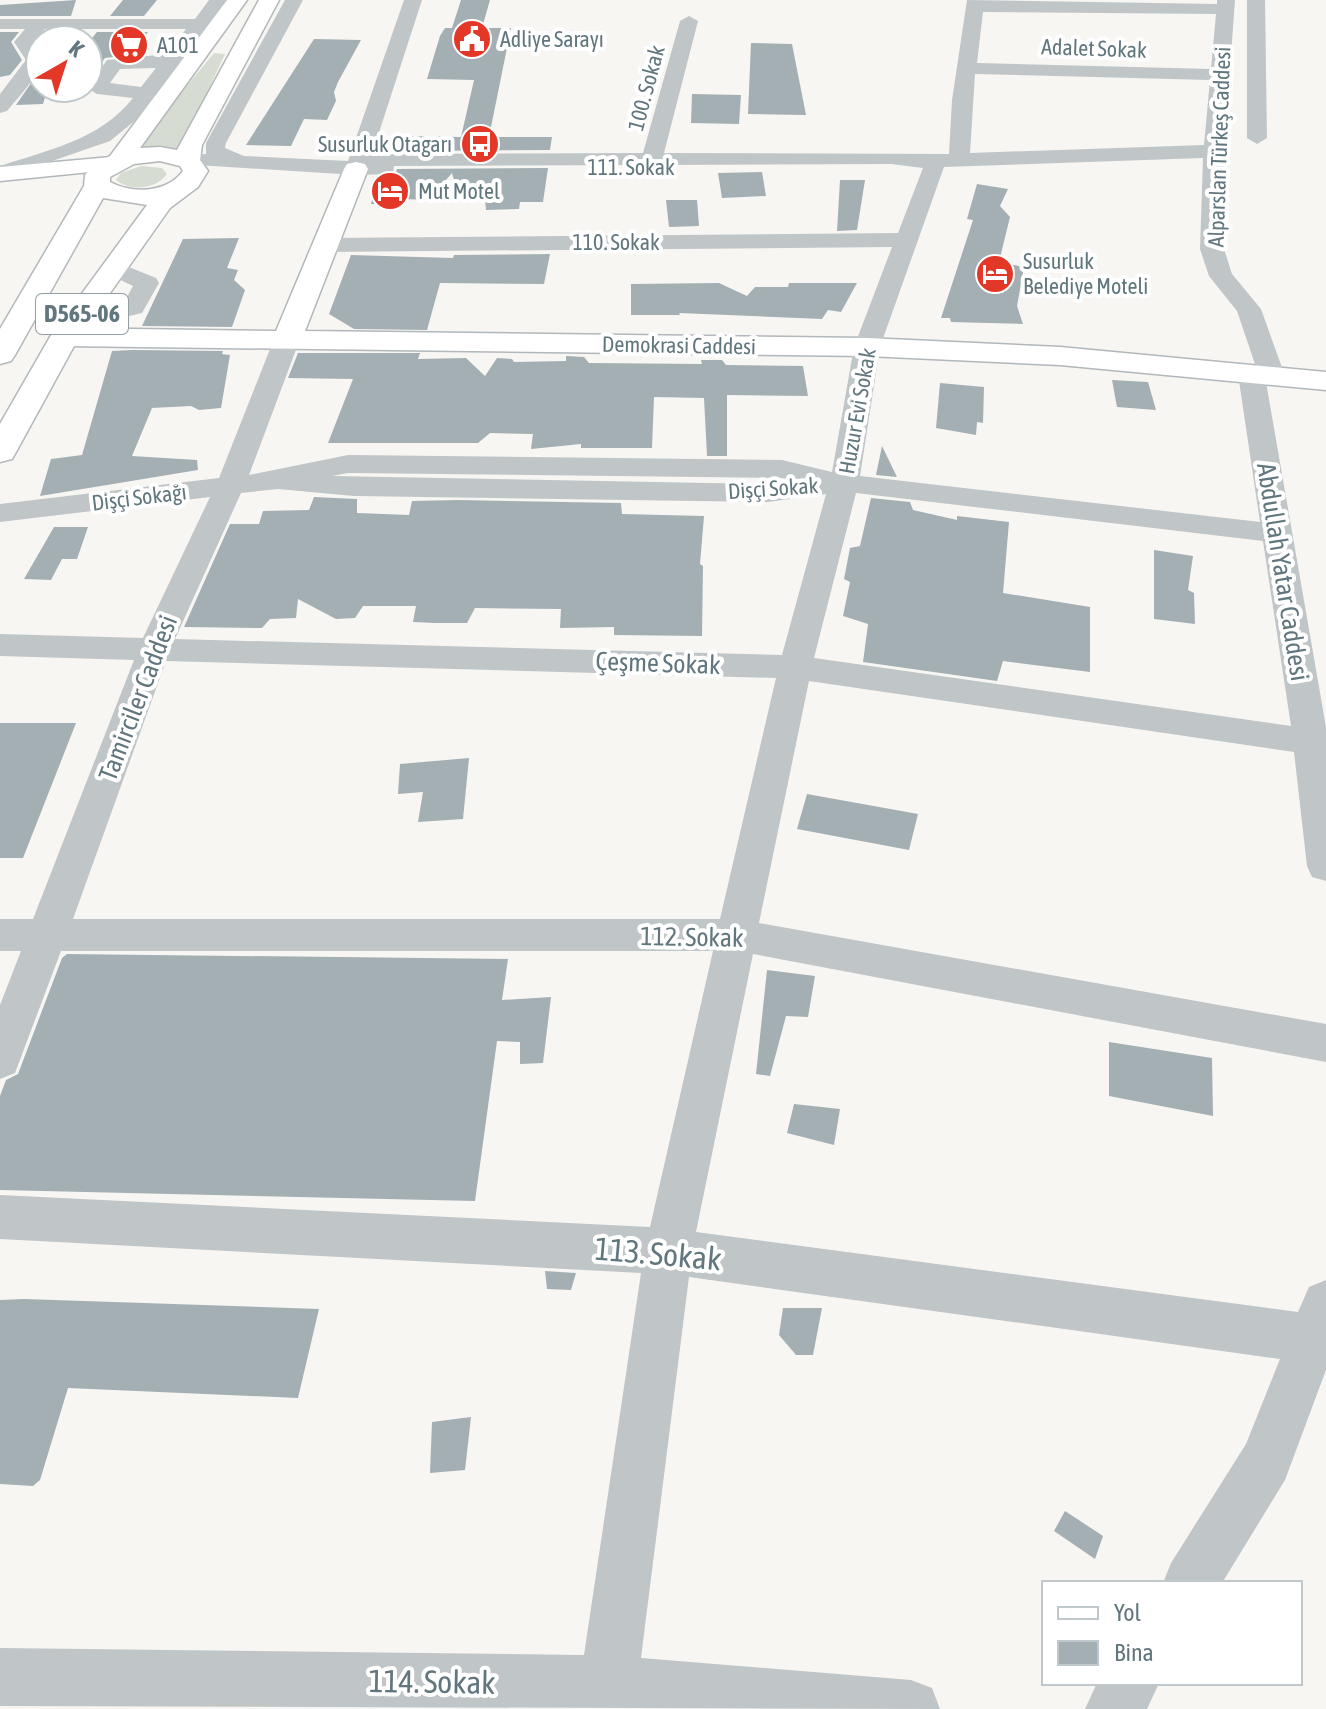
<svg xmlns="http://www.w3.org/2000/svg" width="1326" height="1709" font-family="'Asap Condensed',sans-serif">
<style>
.green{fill:#d7dcd2}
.building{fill:#a4afb3}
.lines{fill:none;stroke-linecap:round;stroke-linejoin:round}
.major-casing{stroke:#b1b7ba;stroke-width:3}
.highway-casing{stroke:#b3b8ba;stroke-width:3}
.minor{fill:#c0c5c7;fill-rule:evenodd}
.major{fill:#fff;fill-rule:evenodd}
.highway{fill:#fff;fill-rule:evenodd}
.labels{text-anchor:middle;stroke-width:8;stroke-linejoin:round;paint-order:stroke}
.far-poi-label{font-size:22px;fill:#62767e;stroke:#fff;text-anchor:start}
.far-street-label{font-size:22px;fill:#62767e;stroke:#fff}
.shield{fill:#fff;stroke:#919fa5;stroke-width:2}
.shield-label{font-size:24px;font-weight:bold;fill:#62767e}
.street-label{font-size:26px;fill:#62767e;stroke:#fff}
.near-street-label{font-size:32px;fill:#62767e;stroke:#fff}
</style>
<rect width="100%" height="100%" fill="#f7f6f3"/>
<g class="green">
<path d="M214,53l11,1 -45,97h-47z"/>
<path d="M141,166l21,2 5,6c-10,15 -37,18 -51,6l5,-7z"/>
</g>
<g class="building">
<path d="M76,0l-5,16h-71v-11z"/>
<path d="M123,0h34l-13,16h-34z"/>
<path d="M461,0h29l-8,28h29l-22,109h63l-2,13 -152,1 5,-15 58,1 13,-57 -47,-1 13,-43 5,-8h7z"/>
<path d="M0,32h19l-8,10 11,18 -12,15 -10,2z"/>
<path d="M97,32h51l-18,23 -25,3 -17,23v-38z"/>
<path d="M314,39l47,1 -23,42 -4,10 2,9 -9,19 -23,-1 -13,27 -45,-1z"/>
<path d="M751,43l41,1 14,71 -58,-1z"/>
<path d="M40,70v18h8l-5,16 -27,1z"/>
<path d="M692,94l49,1 -2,29 -48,-1z"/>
<path d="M548,168l-5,34h-23l-1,7 -33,1 -1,-11h-26l-7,-26 -23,27 -26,-1 -1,5h-31l8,-27 16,-1 2,-7z"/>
<path d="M762,172l4,24 -44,2 -4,-25z"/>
<path d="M840,180h25l-8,50 -20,1z"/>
<path d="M977,184l31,5 -8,17 10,11 -11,45 25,5 -7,39 6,18 -72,-2 -1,-4h-9l32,-98 -6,-1z"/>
<path d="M666,200h31l2,26 -30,1z"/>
<path d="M239,238l-12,30 11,2 -4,10 11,10 -13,37 -90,-1 41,-87z"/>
<path d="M550,254l-6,30 -104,-1 -13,47 -73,-1 -25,-15 22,-59 102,3 1,-3z"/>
<path d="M719,283l28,13 8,-9h33l1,-4h68l-16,29 -13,-2 -6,9 -143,-6 1,2h-49v-31z"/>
<path d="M132,350l91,1 -1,3 8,1 -9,53 -22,2 -8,-4 -39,2 -20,48 65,4 1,10 -158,26 11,-37 31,-4 30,-104z"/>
<path d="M298,353h122l-2,6 48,-1 19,18 12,-18 15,1 2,3 52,-1v-5l18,1 5,6 113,1 -1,-4h21l4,5 77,1 5,30 -81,-1v61h-20l-3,-58 -50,-1 -2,51h-71v-4l-50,5 2,-15 -43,-1 -12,10h-150l25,-64 -65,-1z"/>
<path d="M1112,380l36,2 8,28 -39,-3z"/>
<path d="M940,383l44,4 -1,36 -6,-1 -1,13 -40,-7z"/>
<path d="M882,446l15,31 -21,-2z"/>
<path d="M314,497l43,2v14l52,2 3,-14 46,-1 163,3 1,11 82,2 -4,48 3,2 -1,70 -88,-1v-8l-54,1 1,-19 -86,-1 -8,15h-32l-22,-1 3,-16h-53l-8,12 -19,1 -38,-20 -2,19 -26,1 -8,9 -78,-1 46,-103h29l4,-13 46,-1z"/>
<path d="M871,498l39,4 3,8 44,10v-4l52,6 -6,71 87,14v65l-87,-11 -6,20 -134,-19 5,-38 -25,-8 7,-34 -6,-3 6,-31 10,-2z"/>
<path d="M54,527h34l-11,32h-15l-11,21 -27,-1z"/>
<path d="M1154,550l39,6 -5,34 6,3 1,31 -41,-5z"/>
<path d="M0,723h76l-53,135h-23z"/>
<path d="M469,758l-6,61 -45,3 5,-30 -25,2 2,-30z"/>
<path d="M807,794l111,20 -9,36 -112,-21z"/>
<path d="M67,954l441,5 -6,41 49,-3 -8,66 -23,1v-22l-23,-1 -22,160 -475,-11v-94l6,-16 12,-6 44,-116z"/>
<path d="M767,970l48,6 -7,41 -22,-1 -16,60 -14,-2z"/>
<path d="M1109,1042l103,16 1,58 -104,-20z"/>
<path d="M794,1104l46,5 -6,36 -47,-12z"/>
<path d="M545,1271l31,2 -5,17 -24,-1z"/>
<path d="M24,1299l295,10 -21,89 -230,-10 -28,92 -7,6 -33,-2v-184z"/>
<path d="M783,1308h39l-9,47h-17l-17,-20z"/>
<path d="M471,1417l-6,53 -35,3 2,-51z"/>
<path d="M1065,1511l38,25 -8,23 -41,-28z"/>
</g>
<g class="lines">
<g class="major-casing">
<g id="major">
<path d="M111,157l9,2 3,5 -3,5 -120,12v-14z"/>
<path d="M356,162l9,2 3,5 -63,162 562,7 193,9 266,25v18l-266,-25 -193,-9 -802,-10 -10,-3 -5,-6 5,-6 10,-3 211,3 68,-162 3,-5z"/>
</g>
</g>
<g class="highway-casing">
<path id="highway" d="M227,0h20l-107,148 20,-1 17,3 82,-150h20l-77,145 -2,15 8,11 -10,16 -28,21 -91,129 -63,115 -4,7 -12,3v-38l50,-87 97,-132 -44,-7 -88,157 -4,6 -11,3v-35l84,-143 1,-11 10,-11 15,-8zM160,161l20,5 3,5c-16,22 -50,23 -73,11v-5l24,-13z"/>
</g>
<g class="minor">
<path d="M209,0h18l-38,50 6,5 -2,4 -13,3 -25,33 13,10 -3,4 -7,2 -11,-4 -10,12 -27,22 -110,38v-13c48,-16 100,-26 133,-68l-36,-4 -10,-6 20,-28 60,-6 19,-25h-141l-12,13c18,26 -10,49 -26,69l-7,2v-19l26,-34 -12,-18 11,-13h-25v-10h195zM156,68l-15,19 -31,-4 10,-14z"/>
<path d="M285,0h18l-77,143 -1,5 19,8 104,5 56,-161h18l-50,154 271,-1 37,-132 9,-5 9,5 -34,132 285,1 3,-54 15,-100 250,4v-4h18l-11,151v98l8,25 29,35 24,67 -4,6h-15l60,345v154l-14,-4 -5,-11 -13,-114 -485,-71 -50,242 567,101v38l-573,-108 -57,278 602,80 11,-25 17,-7v90l-41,110 -63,103h-59l8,-20 75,-119 34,-85 -591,-82 -48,381 270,22 21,8 8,21 -940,-3v-58l584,7 57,-382 -641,-34v-44l650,32 63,-276h-652l-46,122 -15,6v-74l21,-54h-21v-32h33l101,-259 -134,-4v-22l143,4 67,-141 -210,25v-18l219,-26 55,-139 4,-5h18l4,5 -51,136 99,-20 434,5 50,12 22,-125 38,-100 -567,5 -8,-2 -4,-5 4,-5 8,-2 573,-5 25,-65 -32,-4 -230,1 -3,7h-16l-2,-7 -246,1 -1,8 -37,1 -175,-11 -4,-4 4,-4 25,-2v-11zM983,12l233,2 -5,55 -234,-6zM975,74l235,6 -6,65 -234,8zM1203,158l-3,91 9,27 28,35 19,56 -14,1 -4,6 22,148 -400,-46 20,-129 64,-180zM348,473l434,5 13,3 -27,3 -436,-8zM278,489l76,7 414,6 58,-8 -44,161 -607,-16 66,-146zM856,493l407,48 28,185 -477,-68zM166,661l610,17 -56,241h-647z"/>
<path d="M1247,0h18l2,138 -10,6 -10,-6z"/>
<path d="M114,261l42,17 3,5 -17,30 -65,15 -9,-3 -4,-5 4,-5 56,-12 9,-17 -27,-13 -4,-5 4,-5z"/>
<path d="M1097,1683h62l-12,26h-62z"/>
</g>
<use href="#major" class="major"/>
<use href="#highway" class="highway"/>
</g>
<defs>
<g id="civic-disc" transform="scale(2)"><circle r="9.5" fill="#e33727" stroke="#fff"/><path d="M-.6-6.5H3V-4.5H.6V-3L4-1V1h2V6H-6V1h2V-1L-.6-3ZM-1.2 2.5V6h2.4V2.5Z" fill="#fff"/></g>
<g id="supermarket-disc" transform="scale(2)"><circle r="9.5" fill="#e33727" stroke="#fff"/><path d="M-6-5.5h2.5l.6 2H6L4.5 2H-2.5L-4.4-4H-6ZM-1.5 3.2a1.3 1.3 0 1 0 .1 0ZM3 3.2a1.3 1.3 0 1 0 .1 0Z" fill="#fff"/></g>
<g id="bus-disc" transform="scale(2)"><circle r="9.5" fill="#e33727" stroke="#fff"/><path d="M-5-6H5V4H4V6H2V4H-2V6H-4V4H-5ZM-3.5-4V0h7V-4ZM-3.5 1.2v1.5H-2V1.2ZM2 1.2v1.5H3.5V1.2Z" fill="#fff"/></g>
<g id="hotel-disc" transform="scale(2)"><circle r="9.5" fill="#e33727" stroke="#fff"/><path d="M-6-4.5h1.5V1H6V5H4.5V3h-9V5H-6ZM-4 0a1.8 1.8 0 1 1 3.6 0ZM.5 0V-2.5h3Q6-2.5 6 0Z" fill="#fff"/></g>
</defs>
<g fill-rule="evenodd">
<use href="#civic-disc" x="472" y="39"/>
<use href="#supermarket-disc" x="129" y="45"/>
<use href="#bus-disc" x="480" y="144"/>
<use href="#hotel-disc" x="390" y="191"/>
<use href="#hotel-disc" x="995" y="274"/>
</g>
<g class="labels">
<g class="far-poi-label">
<text x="500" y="47">Adliye Sarayı</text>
<text x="157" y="53">A101</text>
<text x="452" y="152" text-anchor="end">Susurluk Otagarı</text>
<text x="418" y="199">Mut Motel</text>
<text x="1023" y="269">Susurluk<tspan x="1023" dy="25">Belediye Moteli</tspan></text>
</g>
<g class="far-street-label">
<text transform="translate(1094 48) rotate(2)" y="8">Adalet Sokak</text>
<text transform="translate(646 88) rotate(-75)" y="8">100. Sokak</text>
<text transform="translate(1219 147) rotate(-88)" y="8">Alparslan Türkeş Caddesi</text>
<text x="631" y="175">111. Sokak</text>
<text x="616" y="250">110. Sokak</text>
<text transform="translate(679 345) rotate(1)" y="8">Demokrasi Caddesi</text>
<text transform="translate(857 411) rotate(-80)" y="8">Huzur Evi Sokak</text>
<text transform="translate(773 488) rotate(-4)" y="8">Dişçi Sokak</text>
<text transform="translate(139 497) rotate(-7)" y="8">Dişçi Sokağı</text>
</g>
<rect class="shield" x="36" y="294" width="92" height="40" rx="6"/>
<g class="shield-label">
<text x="82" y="322">D565-06</text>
</g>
<g class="street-label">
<text transform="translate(1283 572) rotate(81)" y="9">Abdullah Yatar Caddesi</text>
<text transform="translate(658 663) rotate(2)" y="9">Çeşme Sokak</text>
<text transform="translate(138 698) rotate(-69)" y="9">Tamirciler Caddesi</text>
<text transform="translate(692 937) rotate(1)" y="9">112. Sokak</text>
</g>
<g class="near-street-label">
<text transform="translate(658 1254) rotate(5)" y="11">113. Sokak</text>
<text transform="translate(432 1682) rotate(1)" y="11">114. Sokak</text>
</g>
</g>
<rect x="1042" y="1581" width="260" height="104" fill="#ffffff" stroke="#c0c8cb" stroke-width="2"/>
<rect x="1058" y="1607" width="40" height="12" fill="#ffffff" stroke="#c0c8cb" stroke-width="2"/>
<text x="1114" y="1621" font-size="24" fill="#62767e">Yol</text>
<rect x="1058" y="1641" width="40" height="24" fill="#a4afb3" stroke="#c0c8cb" stroke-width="2"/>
<text x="1114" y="1661" font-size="24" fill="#62767e">Bina</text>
<g transform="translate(64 64) rotate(39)"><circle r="38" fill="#ffffff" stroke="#c0c8cb" stroke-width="2"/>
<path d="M0-6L14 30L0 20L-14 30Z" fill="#e33727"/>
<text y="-12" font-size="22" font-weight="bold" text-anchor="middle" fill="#62767e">K</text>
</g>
</svg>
